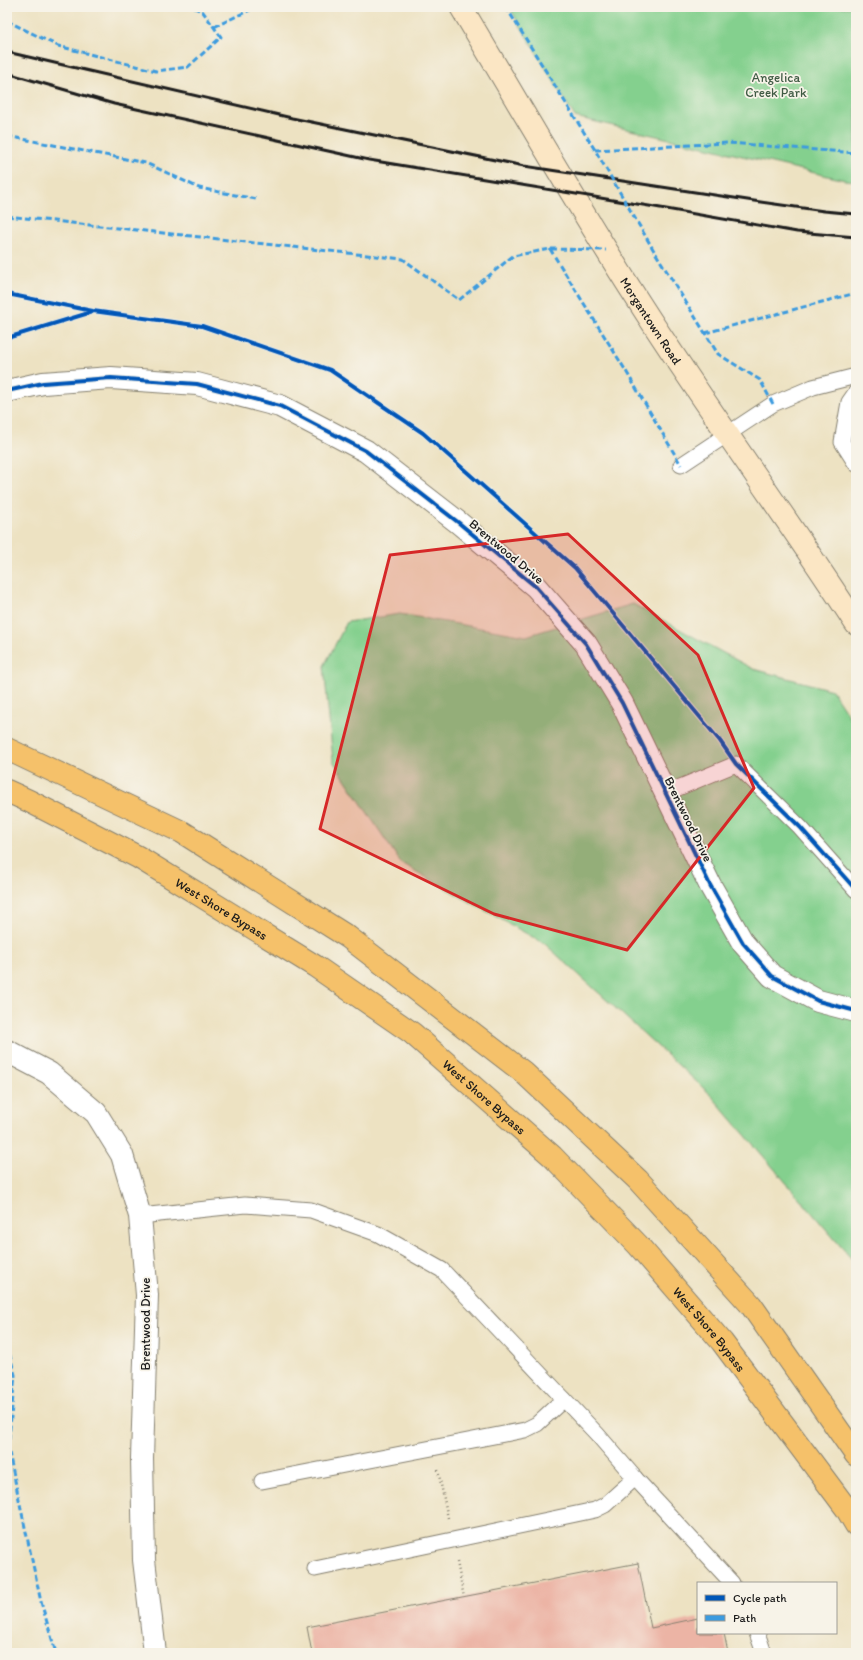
<svg xmlns="http://www.w3.org/2000/svg" width="863" height="1660" font-family="Itim,sans-serif">
<style>
.green{fill:#84d08e;stroke:#507655}
.building{fill:#ecb4a5}
.lines{fill:none;stroke-linecap:round;stroke-linejoin:round}
.lane-casing{stroke:#847f6f;stroke-width:17}
.street-casing{stroke:#847f6f;stroke-width:24}
.secondary-casing{stroke:#847f6f;stroke-width:24}
.highway-casing{stroke:#847f6f;stroke-width:24}
.path{stroke:#847f6f;stroke-width:2.5;stroke-dasharray:1 3;stroke-linecap:butt}
.lane{stroke:#fff;stroke-width:15}
.street{stroke:#fff;stroke-width:22}
.secondary{stroke:#fbe6c4;stroke-width:22}
.highway{stroke:#f5c16b;stroke-width:22}
.rail{stroke:#1c1c1c;stroke-width:3}
.quiet{stroke:#3c9bdf;stroke-width:3;stroke-dasharray:6 3;stroke-linecap:butt}
.cycleway-casing{stroke:#f7f3e8;stroke-width:6}
.cycleway{stroke:#0057b8;stroke-width:4}
.marked{fill:#d62828;fill-opacity:0.2;stroke:#d62828;stroke-width:3;stroke-linejoin:round}
.labels{text-anchor:middle;stroke-width:3.5;stroke-linejoin:round;paint-order:stroke}
.park-label{font-size:13px;fill:#405b44;stroke:#f7f3e8}
.street-label{font-size:13px;fill:#1c1c1c;stroke:#f7f3e8}
</style>
<rect width="100%" height="100%" fill="#f7f3e8"/>
<filter id="ink" filterUnits="userSpaceOnUse"><feTurbulence type="fractalNoise" baseFrequency=".025" numOctaves="2"/><feDisplacementMap in="SourceGraphic" scale="8" xChannelSelector="R" yChannelSelector="G"/><feConvolveMatrix kernelMatrix="1 2 1 2 8 2 1 2 1" color-interpolation-filters="sRGB"/></filter>
<filter id="wash" filterUnits="userSpaceOnUse"><feTurbulence type="fractalNoise" baseFrequency=".012" numOctaves="4" result="noise"/><feDisplacementMap in="SourceGraphic" scale="16" xChannelSelector="R" yChannelSelector="G"/><feGaussianBlur stdDeviation="0.9" result="paint"/><feColorMatrix in="noise" values="0 0 0 0 0 0 0 0 0 0 0 0 0 0 0 0 0 1.4 0 .05"/><feComposite in="paint" operator="in"/></filter>
<g filter="url(#wash)">
<rect width="100%" height="100%" fill="#ede2c2"/>
<g class="green">
<path d="M509,7h347v174l-11,-1 -270,-63z"/>
<path d="M633,604l120,65 79,21 24,37v537l-147,-171 -164,-149 -144,-81 -68,-102 -9,-95 23,-44 53,-8 126,22z"/>
</g>
<g id="blocks">
<path class="building" d="M638,1563l13,65 47,-10v15h26l4,20h-416l-5,-26z"/>
</g>
</g>
<g filter="url(#ink)">
<use href="#blocks" fill-opacity="0" stroke="#847f6f" stroke-width="1"/>
<g class="lines">
<g class="lane-casing">
<g id="lane">
<path d="M856,392l-7,10 -7,40 14,22"/>
<path d="M681,465l92,-61 40,-17 43,-11"/>
<path d="M666,793l70,-29 64,63 56,63"/>
<path d="M140,1216l105,-11 66,5 67,24 64,36 155,164 38,44 97,105"/>
<path d="M262,1481l263,-51 12,-6 27,-25"/>
<path d="M315,1569l280,-59 10,-5 30,-27"/>
<path d="M757,1633l7,20"/>
</g>
</g>
<g class="street-casing">
<g id="street">
<path d="M7,391l36,-8 68,-5 86,6 83,22 86,45 93,72 77,64 50,57 36,59 88,182 33,58 29,33 46,25 38,10"/>
<path d="M7,1051l42,22 47,40 26,42 18,61 7,79 -5,163 2,102 11,93"/>
</g>
</g>
<g class="secondary-casing">
<g id="secondary">
<path id="s1" d="M461,7c61,102 120,206 185,306 68,105 142,206 210,311"/>
</g>
</g>
<g class="highway-casing">
<g id="highway">
<path d="M7,749l175,83 166,105 175,135 115,108 113,125 105,150"/>
<path id="s2" d="M7,791l22,10 109,56 177,109 97,67 140,123 86,89 84,97 124,166 10,17"/>
</g>
</g>
<g class="path">
<path d="M438,1470l10,48"/>
<path d="M457,1562l7,35"/>
</g>
<use href="#lane" class="lane"/>
<use href="#street" class="street"/>
<use href="#secondary" class="secondary"/>
<use href="#highway" class="highway"/>
<g class="rail">
<path d="M7,52l285,66 232,48 230,35 70,10 32,3"/>
<path d="M7,73l107,31 255,56 280,46 148,26 59,5"/>
</g>
<g class="quiet">
<path d="M506,7l89,143"/>
<path d="M7,21l51,25 98,25 32,-4 33,-30 -18,-25 -10,-5"/>
<path d="M214,27l42,-20"/>
<path d="M7,136l139,27 53,25 57,11"/>
<path d="M7,216l396,43 56,41 54,-44 37,-7 56,1"/>
<path d="M550,249l76,122 55,94"/>
<path d="M705,333l151,-40"/>
<path d="M773,404l-13,-24 -42,-26 -65,-105 -58,-99 133,-7 128,10"/>
<path d="M7,1345l8,30 -7,73 33,154 15,51"/>
</g>
<g class="cycleway-casing">
<g id="cycleway">
<path d="M7,294l86,17 109,15 128,44 93,63 152,135 145,173 16,23 64,63 56,63"/>
<path d="M7,338l85,-26"/>
<path d="M7,391l36,-8 68,-5 86,6 83,22 86,45 93,72 77,64 50,57 36,59 88,182 33,58 29,33 46,25 38,10"/>
</g>
</g>
<use href="#cycleway" class="cycleway"/>
</g>
</g>
<path class="marked" d="M568,534l130,121 56,133 -127,162 -133,-36 -174,-85 70,-274z"/>
<g class="labels">
<g class="park-label">
<text x="776" y="82">Angelica<tspan x="776" dy="15">Creek Park</tspan></text>
</g>
<g class="street-label">
<text dy="5" stroke="none"><textPath href="#s1" startOffset="367">Morgantown Road</textPath></text>
<text transform="translate(507 551) rotate(40)" y="5">Brentwood Drive</text>
<text transform="translate(689 819) rotate(64)" y="5">Brentwood Drive</text>
<text dy="5" stroke="none"><textPath href="#s2" startOffset="245">West Shore Bypass</textPath></text>
<text dy="5" stroke="none"><textPath href="#s2" startOffset="569">West Shore Bypass</textPath></text>
<text transform="translate(145 1324) rotate(-90)" y="5">Brentwood Drive</text>
<text dy="5" stroke="none"><textPath href="#s2" startOffset="893">West Shore Bypass</textPath></text>
</g>
</g>
<rect width="863" height="1660" fill="none" stroke="#f7f3e8" stroke-width="24"/>
<rect x="697" y="1582" width="140" height="52" fill="#f7f3e8" stroke="#9f9d96"/>
<rect x="705" y="1595" width="20" height="6" fill="#0057b8" stroke="#9f9d96"/>
<text x="733" y="1602" font-size="12" fill="#1c1c1c">Cycle path</text>
<rect x="705" y="1615" width="20" height="6" fill="#3c9bdf" stroke="#9f9d96"/>
<text x="733" y="1622" font-size="12" fill="#1c1c1c">Path</text>
</svg>
